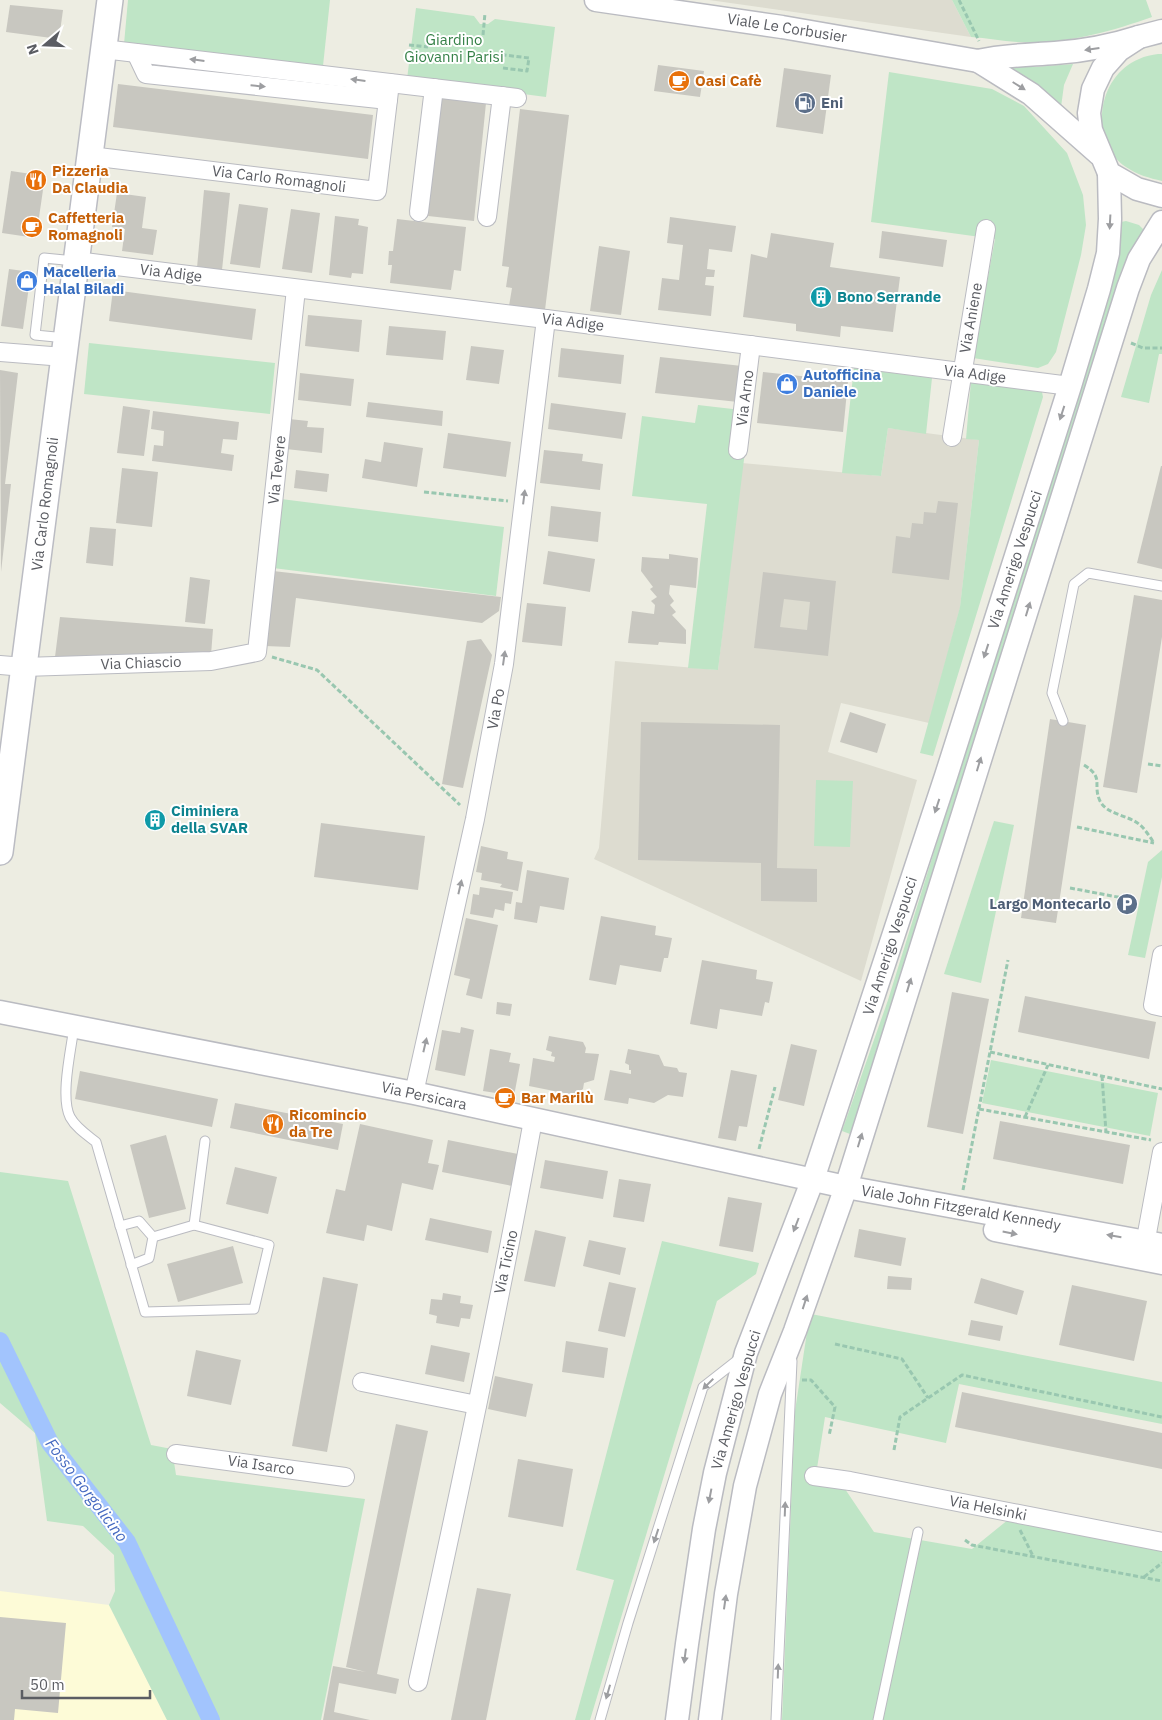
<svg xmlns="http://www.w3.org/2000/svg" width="1162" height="1720" font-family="'IBM Plex Sans',sans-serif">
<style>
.commercial{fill:#fdfbd7}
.education{fill:#dddcd0}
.green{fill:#bfe5c6}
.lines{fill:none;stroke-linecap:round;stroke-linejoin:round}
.canal{stroke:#a2c4fd;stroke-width:18}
.building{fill:#c8c7c0;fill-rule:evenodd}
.service-casing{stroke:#babbc1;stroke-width:11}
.minor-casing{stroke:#babbc1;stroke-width:20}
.tertiary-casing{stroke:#babbc1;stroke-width:25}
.secondary-casing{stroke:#bbbcc3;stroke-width:28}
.path{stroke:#99c7b0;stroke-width:3;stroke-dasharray:5 2.5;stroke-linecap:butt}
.service{stroke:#fff;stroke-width:9}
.minor{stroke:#fff;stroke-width:18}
.tertiary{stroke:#fff;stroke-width:22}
.secondary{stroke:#fff;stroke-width:25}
.oneway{fill:#9d9ea1}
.labels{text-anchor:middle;stroke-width:4;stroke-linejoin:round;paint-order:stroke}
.street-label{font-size:15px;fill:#5b5d63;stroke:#fff}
.park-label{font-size:15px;fill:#358047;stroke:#fff}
.food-label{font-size:15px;font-weight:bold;fill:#c56008;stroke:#fff;text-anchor:start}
.service-label{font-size:15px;font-weight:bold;fill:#4e5e75;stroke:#fff;text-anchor:start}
.shop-label{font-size:15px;font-weight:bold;fill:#366cbe;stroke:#fff;text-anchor:start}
.culture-label{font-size:15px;font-weight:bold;fill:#0d838f;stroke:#fff;text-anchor:start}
.water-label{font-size:16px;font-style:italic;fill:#4569c0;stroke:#fff}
</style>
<rect width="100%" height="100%" fill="#edede2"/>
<path class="commercial" d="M0,1591l109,14 58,115h-167z"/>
<g class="education">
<path d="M709,0h243l19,37z"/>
<path d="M888,428l91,12 -19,168 -31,115 -88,-20 -13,49 89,28 -56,201 -267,-122 5,-11 16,-187 103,9 24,-207 139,13z"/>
</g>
<g class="green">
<path d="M128,0h202l-7,66 -199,-22z"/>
<path d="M952,0h194l6,17c-42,15 -90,28 -135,25 -15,-1 -31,-4 -46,-5z"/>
<path d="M416,8l58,8 6,8h8l7,-5 60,8 -9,70 -139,-18z"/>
<path d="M1158,54h4v127c-13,-3 -24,-6 -36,-14 -38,-26 -29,-91 13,-108 6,-3 13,-4 19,-5z"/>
<path d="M1073,64l-9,21 -3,22 -65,-42 39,2z"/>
<path d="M889,72l103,17 32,17 43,47 16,42 3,30 -5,30 -25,97 -8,12 -10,4 -65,-10 22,-119 -124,-17z"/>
<path d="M1126,221l13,4 5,5 -10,15 -12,24 -225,733 -47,132 -8,-3 46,-131 214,-689 19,-89z"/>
<path d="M1162,270v84h-3l-10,49 -28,-6 30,-102z"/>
<path d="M89,343l186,20 -5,51 -186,-20z"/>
<path d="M854,368l78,10 -6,56 -38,-6 -7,48 -39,-3z"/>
<path d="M971,381l67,8 4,3 1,5 -110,359 -13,-3 40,-146 19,-167 -13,-1z"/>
<path d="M698,405l52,6 -32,259 -30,-2 19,-164 -75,-8 10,-80 53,7z"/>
<path d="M281,499l223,28 -8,69 -223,-28z"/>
<path d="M816,780l37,1 -3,66 -36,-1z"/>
<path d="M994,821l20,4 -33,158 -37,-9z"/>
<path d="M1162,850v27l-17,81 -17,-3 20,-93z"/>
<path d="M991,1060l167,33 -8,43 -168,-33z"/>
<path d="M0,1172l68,9 83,264 21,4 4,26 189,24 -44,221h-154l-58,-115 6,-14 -1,-36 -31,-29 -36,-5 -12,-88 -35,-30z"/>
<path d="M662,1241l97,22 -3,11 -39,27 -127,419h-15l39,-140 -38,-10z"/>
<path d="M811,1314l351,68v42l-203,-40 -13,59 -121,-26 -10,64 28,5 31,46 98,17 37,-30 153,31v170h-380l13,-309 12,-79z"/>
</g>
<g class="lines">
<path class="canal" d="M0,1341l50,102 77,99 84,178"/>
</g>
<g class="building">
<path d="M10,5l53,5 -4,29 -53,-7z"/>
<path d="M658,65l46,6 -4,26 -46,-6z"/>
<path d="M784,68l47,7 -8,59 -47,-7z"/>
<path d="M118,84l255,31 -5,44 -255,-32z"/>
<path d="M440,98l46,5 -12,118 -46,-5z"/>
<path d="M520,109l49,6 -24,195 -36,-4 3,-18 -6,-1 3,-20 -7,-1z"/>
<path d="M11,171l34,5 -9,62 -34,-5z"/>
<path d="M204,190l26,3 -8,77 -25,-2z"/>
<path d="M117,193l29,4 -4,31 15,2 -4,25 -31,-4 3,-22 -13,-2z"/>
<path d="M239,204l29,4 -8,60 -30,-4z"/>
<path d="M291,209l29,4 -8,60 -30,-4z"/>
<path d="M335,216l24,3 -1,6 10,2 -5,47 -11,-1 -1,5 -22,-3z"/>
<path d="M670,217l66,9 -4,26 -23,-3 -2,20 8,1 -1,7h-8l-1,8 9,1 -3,30 -53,-6 4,-32 17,2 4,-35 -16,-2z"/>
<path d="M397,219l69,8 -5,44 -7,-1 -3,20 -61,-7 2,-18h-4l1,-14h4z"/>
<path d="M882,231l65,9 -4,27 -64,-9z"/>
<path d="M771,233l63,10 -4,24 70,10 -7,55 -52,-6 -1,11 -44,-6v-7l-53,-7 8,-63 16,4z"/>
<path d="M599,246l31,5 -9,64 -31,-4z"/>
<path d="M9,269l22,3 -8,57 -22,-3z"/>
<path d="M113,290l143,19 -4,31 -143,-19z"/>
<path d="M308,315l54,5 -3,32 -54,-6z"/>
<path d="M389,326l57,5 -3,29 -57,-5z"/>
<path d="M471,346l33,4 -5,34 -33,-4z"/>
<path d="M561,348l63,7 -3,29 -63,-7z"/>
<path d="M660,357l82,9 -4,36 -83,-9z"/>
<path d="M0,370l18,3 -13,111h6l-10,88z"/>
<path d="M763,372l85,9 -5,51 -86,-9z"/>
<path d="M300,373l54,6 -3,27 -53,-6z"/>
<path d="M368,402l75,9 -1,15 -76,-9z"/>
<path d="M551,403l75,10 -4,26 -74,-10z"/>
<path d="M123,406l27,4 -6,46 -27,-3z"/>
<path d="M153,411l86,11 -2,18 -14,-1 -2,14 13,2 -2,16 -80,-10 2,-16 9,1 1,-15 -13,-2z"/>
<path d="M289,419l19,2 -1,6 17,1 -2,25 -36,-4z"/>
<path d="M448,433l63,9 -5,35 -63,-9z"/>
<path d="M384,442l39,6 -6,39 -55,-9 3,-19 16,3z"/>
<path d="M544,450l39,4 -1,7 21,3 -3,26 -60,-7z"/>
<path d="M1161,466h1v103l-25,-6z"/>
<path d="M122,468l36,4 -6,55 -36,-4z"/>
<path d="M296,470l33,4 -2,18 -33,-4z"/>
<path d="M938,501l20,2 -9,77 -57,-7 4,-37 14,2 2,-15 11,1 1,-12 12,1z"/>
<path d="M551,506l50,6 -3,30 -50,-6z"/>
<path d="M90,527l26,2 -3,37 -27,-3z"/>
<path d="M548,551l47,8 -5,33 -47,-8z"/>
<path d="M669,554l29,4 -2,30 -26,-3 -1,9 5,7 -4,4 6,7 -4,3 14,15v14l-27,-2 -1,3 -30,-2 4,-32 22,3 1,-9 -4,-4 6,-4 -7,-8 3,-2 -12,-16 1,-14 27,2z"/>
<path d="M273,571l228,26 -2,14 -17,12 -186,-25 -6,49 -25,-1z"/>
<path d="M763,572l73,9 -8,75 -74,-8zM784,599l26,3 -3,28 -27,-3z"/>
<path d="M190,577l20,3 -5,44 -20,-2z"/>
<path d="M1134,595l28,5v37l-25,156 -34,-6z"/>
<path d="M527,603l39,4 -4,39 -40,-4z"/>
<path d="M60,617l153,12 -2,26 -114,3 -42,-1z"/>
<path d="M481,639l11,16 -29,133 -21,-4 25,-143z"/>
<path d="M850,712l36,12 -9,29 -37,-11z"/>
<path d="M1050,719l36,6 -30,198 -35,-5z"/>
<path d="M641,722l139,3 -3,143 40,1v33l-56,-1v-38l-123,-3z"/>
<circle cx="155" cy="820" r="5"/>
<path d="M321,823l104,13 -7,54 -104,-13z"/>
<path d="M481,846l27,6 -1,7 16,3 -5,29 -18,-4 2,-3 -21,-4 1,-7 -6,-1z"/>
<path d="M527,870l42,8 -5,32 -24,-4 -3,17 -23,-4 2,-17 6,1z"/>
<path d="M480,887l33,5 -2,12 -6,-1 -1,8 -9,-2 -2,9 -23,-4 3,-20 6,1z"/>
<path d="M601,916l55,10 -1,9 17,3 -4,20h-4l-3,14 -41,-7 -4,20 -27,-5z"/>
<path d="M466,918l32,7 -16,74 -16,-4 4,-16 -16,-4z"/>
<path d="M702,960l55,10 -1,9 17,3 -4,21 -4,-1 -3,14 -42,-7 -3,20 -27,-5z"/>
<path d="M952,992l37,7 -26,135 -36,-7z"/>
<path d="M1025,996l131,26 -7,37 -131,-27z"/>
<path d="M497,1002l15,2 -2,12 -14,-2z"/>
<path d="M461,1027l13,3 -9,46 -30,-6 7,-40 18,3z"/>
<path d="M549,1036l34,6 3,6 -1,5 14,1 -5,26 -10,3 -1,6 -9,6 -45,-9 4,-28 21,4 1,-5 -4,-1 1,-4 -6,-2z"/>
<path d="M791,1044l26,6 -13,56 -26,-6z"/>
<path d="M490,1049l21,4 -2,9 11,2 -6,32 -31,-5z"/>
<path d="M628,1049l31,6 5,11 13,2 2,4 8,1 -4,24 -15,-2 -14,8 -25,-5 -1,6 -24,-4 6,-30 21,4v-4h-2v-5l-4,-2z"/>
<path d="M731,1070l26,5 -10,52 -8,-1 -3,15 -18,-3z"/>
<path d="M80,1071l138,28 -6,28 -137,-28z"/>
<path d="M235,1103l108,21 -5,26 -108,-22z"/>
<path d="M1000,1121l130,24 -7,39 -130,-25z"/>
<path d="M360,1124l73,16 -5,23 11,2 -6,25 -31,-7 -10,48 -25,-6 -3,16 -38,-8 10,-44 9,2z"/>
<path d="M166,1135l20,74 -37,9 -19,-73z"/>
<path d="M448,1140l70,14 -6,32 -70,-14z"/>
<path d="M545,1160l63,11 -5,28 -63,-11z"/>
<path d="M235,1167l42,10 -9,37 -42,-10z"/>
<path d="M619,1179l32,5 -7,38 -31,-5z"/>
<path d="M728,1197l34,6 -9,49 -34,-6z"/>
<path d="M430,1218l62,13 -4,22 -63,-13z"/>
<path d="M859,1229l47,9 -5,28 -47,-9z"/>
<path d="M535,1230l31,7 -11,50 -31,-6z"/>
<path d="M589,1240l37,8 -6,27 -37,-9z"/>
<path d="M233,1246l10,37 -65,19 -11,-38z"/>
<path d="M888,1276l24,2 -1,12 -24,-1z"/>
<path d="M323,1277l35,7 -31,168 -35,-6z"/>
<path d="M981,1278l43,13 -7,24 -43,-12z"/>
<path d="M609,1282l27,6 -11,49 -27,-6z"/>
<path d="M1072,1285l75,16 -13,60 -75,-16z"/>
<path d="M443,1293l18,3 -1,7 13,2 -3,14 -9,-1 -2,9 -23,-4 1,-7 -8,-2 2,-15 11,1z"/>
<path d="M971,1320l32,6 -3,15 -32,-6z"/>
<path d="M566,1341l42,7 -4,30 -42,-6z"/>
<path d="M431,1345l39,8 -6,29 -39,-8z"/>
<path d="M196,1350l45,10 -10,45 -44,-9z"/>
<path d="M495,1376l38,8 -7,33 -38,-8z"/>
<path d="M962,1392l200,41v36l-207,-42z"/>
<path d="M396,1424l32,7 -51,243 22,5 -3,15 -57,-11 -5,29 36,8h-47l10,-54 33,6 -20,-5z"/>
<path d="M518,1459l55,10 -10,58 -55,-10z"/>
<path d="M477,1588l34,6 -25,126h-35z"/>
<path d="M0,1617l66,6 -8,90 -43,-4 -1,11h-14z"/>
</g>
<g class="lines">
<g class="service-casing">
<g id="service">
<path d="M66,338l-31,-3 9,-77 31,3"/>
<path d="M1063,721l-11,-28 22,-109 14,-11 74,13"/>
<path d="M74,1027c-3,23 -14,70 -4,90 6,11 17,18 26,25l49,170 109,-3 15,-64 -75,-20 -41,12"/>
<path d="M194,1225l11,-84"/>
<path d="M120,1226l19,-5 14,16 -4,21 -18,7"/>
<path d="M600,1720l28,-97 75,-236 37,-29"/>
<path d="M776,1720l16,-359"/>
<path d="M878,1720l40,-188"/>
</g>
</g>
<g class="minor-casing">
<g id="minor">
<path d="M136,53l10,21 242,26"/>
<path d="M390,83l127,15"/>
<path d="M90,156l287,35 13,-108 -287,-34"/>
<path d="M419,212l15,-124"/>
<path d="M487,217l15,-121"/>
<path d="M76,261l470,58 524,67"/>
<path d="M0,352l64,5"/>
<path d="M952,437l34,-208"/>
<path d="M738,450l13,-105"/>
<path d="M0,665l24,2 187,-6 46,-9 39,-363"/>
<path d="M1162,955l-9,50 9,2"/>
<path d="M414,1093l61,-274 29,-155 42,-345"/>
<path d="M1143,1255l19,-103"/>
<path d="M362,1382l115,23"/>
<path d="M176,1454l169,23"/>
<path d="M814,1476l36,5 312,61"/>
<path d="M418,1682c41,-187 81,-374 115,-562"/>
</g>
</g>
<g class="tertiary-casing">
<g id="tertiary">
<path d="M596,0l186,27 196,34c25,-6 51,-6 77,-8 29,-2 56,-7 84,-16"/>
<path d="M1162,31l-23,6 -20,13 -16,18 -10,21 -4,24 2,17 18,43 28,16 25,7"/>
<path d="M978,61l53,33 68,60"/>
<path d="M0,1012l414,81 432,94 316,58"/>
<path d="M995,1230l167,33"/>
<path d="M677,1720l10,-76 17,-115 11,-56 31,-120 67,-174 133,-403 124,-390 29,-97 9,-36 2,-34 -1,-46"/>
<path d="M710,1720l16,-126 19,-108 25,-92 25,-63 51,-144 282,-899 11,-29 23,-37"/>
</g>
</g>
<g class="secondary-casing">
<path id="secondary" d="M0,852l110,-852"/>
</g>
<g class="path">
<path d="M959,0l20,41"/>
<path d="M483,35l2,-22"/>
<path d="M409,45l19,2"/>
<path d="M503,68l24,3 2,-13 -25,-3"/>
<path d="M1131,343l12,5h19"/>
<path d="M424,492l84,9"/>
<path d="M272,657l45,13 143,135"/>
<path d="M1148,764l14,2"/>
<path d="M1084,765c21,13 8,19 16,36 7,14 29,14 40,24 5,4 10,12 14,18"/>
<path d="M1077,827l77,16"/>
<path d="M1070,888l58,11"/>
<path d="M990,1052l172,37"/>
<path d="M1102,1076l4,56"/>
<path d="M979,1109l172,31"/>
<path d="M1025,1117l23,-52"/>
<path d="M759,1149l16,-62"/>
<path d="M963,1190l45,-230"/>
<path d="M835,1344l67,15 26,39"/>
<path d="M802,1380h9l24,27 -6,29"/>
<path d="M894,1450l6,-33 62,-42 200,42"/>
<path d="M1020,1530l13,26"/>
<path d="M965,1540l7,5 190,36"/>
<path d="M1144,1577l18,-14"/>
</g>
<use href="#service" class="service"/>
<use href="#minor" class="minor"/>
<use href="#tertiary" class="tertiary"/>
<use href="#secondary" class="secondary"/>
</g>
<defs><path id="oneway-solid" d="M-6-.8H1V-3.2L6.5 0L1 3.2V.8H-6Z" transform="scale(1.25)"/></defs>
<g class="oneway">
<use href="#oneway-solid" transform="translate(1092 49) rotate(172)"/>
<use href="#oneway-solid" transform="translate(197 60) rotate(-173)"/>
<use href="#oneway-solid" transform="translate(358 80) rotate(-173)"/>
<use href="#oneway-solid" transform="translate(258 86) rotate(6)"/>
<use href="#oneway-solid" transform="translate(1019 86) rotate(32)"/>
<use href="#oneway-solid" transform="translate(1110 222) rotate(93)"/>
<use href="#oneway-solid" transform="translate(1062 413) rotate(108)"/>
<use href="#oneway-solid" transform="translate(524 497) rotate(-83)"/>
<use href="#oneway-solid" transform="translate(1028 609) rotate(-73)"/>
<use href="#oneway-solid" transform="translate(986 651) rotate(108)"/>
<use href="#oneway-solid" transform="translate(504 658) rotate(-82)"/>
<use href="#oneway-solid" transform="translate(979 764) rotate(-73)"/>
<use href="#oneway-solid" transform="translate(937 806) rotate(108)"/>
<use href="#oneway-solid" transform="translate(460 887) rotate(-77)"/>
<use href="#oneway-solid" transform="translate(909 985) rotate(-73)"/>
<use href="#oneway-solid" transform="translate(425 1045) rotate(-77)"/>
<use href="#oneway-solid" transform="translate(860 1140) rotate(-73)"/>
<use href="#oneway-solid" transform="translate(796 1225) rotate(111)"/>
<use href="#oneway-solid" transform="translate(1010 1233) rotate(11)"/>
<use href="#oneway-solid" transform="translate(1114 1236) rotate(-170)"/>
<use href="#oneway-solid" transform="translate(805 1302) rotate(-72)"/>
<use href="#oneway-solid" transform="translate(708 1384) rotate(135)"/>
<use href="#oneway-solid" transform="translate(710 1496) rotate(101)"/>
<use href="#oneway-solid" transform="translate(785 1509) rotate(-88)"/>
<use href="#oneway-solid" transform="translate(656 1536) rotate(108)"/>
<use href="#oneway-solid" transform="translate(725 1602) rotate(-82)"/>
<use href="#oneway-solid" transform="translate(685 1656) rotate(97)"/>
<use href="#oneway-solid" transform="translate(778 1671) rotate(-88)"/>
<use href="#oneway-solid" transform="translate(608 1692) rotate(106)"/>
</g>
<defs>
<g id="cafe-disc" transform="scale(1.125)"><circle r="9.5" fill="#e8710a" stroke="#fff"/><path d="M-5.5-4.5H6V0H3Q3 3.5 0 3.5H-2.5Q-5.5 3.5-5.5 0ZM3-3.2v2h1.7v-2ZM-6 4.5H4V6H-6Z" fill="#fff"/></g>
<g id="fuel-disc" transform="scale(1.125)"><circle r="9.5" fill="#5c6f8a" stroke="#fff"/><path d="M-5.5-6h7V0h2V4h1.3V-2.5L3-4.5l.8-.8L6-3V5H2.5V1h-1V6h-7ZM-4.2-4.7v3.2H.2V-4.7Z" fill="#fff"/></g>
<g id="restaurant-disc" transform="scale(1.125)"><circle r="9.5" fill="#e8710a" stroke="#fff"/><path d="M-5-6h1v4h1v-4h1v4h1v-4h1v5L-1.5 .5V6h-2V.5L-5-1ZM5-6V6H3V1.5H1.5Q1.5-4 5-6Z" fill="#fff"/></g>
<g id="shop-disc" transform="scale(1.125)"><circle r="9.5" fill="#3f7fe0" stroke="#fff"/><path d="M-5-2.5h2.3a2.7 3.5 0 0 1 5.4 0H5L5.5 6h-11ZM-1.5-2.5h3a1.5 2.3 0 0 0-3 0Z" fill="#fff"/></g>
<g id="building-disc" transform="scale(1.125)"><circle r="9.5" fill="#0f9aa8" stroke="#fff"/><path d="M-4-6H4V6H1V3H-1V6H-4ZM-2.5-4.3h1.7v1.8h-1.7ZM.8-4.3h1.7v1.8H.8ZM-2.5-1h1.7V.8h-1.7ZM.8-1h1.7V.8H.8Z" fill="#fff"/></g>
<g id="parking-disc" transform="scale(1.125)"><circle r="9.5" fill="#5c6f8a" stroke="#fff"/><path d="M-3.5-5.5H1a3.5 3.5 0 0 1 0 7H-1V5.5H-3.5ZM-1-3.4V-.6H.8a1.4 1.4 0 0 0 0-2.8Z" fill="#fff"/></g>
</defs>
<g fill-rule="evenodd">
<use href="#cafe-disc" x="679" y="81"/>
<use href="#fuel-disc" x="805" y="103"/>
<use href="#restaurant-disc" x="36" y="180"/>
<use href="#cafe-disc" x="32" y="227"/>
<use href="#shop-disc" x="27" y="281"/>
<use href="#building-disc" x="821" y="297"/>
<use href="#shop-disc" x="787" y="384"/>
<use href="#building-disc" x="155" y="820"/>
<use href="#parking-disc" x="1127" y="904"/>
<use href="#cafe-disc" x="505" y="1098"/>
<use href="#restaurant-disc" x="273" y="1124"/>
</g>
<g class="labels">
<g class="street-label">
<text transform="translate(787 28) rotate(9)" y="5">Viale Le Corbusier</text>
<text transform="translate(279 179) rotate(7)" y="5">Via Carlo Romagnoli</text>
<text transform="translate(171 273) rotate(7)" y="5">Via Adige</text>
<text transform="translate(971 318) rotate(-80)" y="5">Via Aniene</text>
<text transform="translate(573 322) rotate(7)" y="5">Via Adige</text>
<text transform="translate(975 374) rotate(7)" y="5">Via Adige</text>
<text transform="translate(745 398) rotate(-83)" y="5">Via Arno</text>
<text transform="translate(277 470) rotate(-84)" y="5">Via Tevere</text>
<text transform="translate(45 504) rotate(-83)" y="5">Via Carlo Romagnoli</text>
<text transform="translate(1015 560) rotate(-72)" y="5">Via Amerigo Vespucci</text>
<text transform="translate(141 663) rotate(-2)" y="5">Via Chiascio</text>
<text transform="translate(496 709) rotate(-80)" y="5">Via Po</text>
<text transform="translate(890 946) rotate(-72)" y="5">Via Amerigo Vespucci</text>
<text transform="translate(424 1096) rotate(12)" y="5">Via Persicara</text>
<text transform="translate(961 1208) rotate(10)" y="5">Viale John Fitzgerald Kennedy</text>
<text transform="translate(506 1262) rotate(-78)" y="5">Via Ticino</text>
<text transform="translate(736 1400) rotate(-74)" y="5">Via Amerigo Vespucci</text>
<text transform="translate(261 1465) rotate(8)" y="5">Via Isarco</text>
<text transform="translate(988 1508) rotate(11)" y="5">Via Helsinki</text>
</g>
<g class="park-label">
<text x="454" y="45">Giardino<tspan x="454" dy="17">Giovanni Parisi</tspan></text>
</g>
<g class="food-label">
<text x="695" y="86">Oasi Cafè</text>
<text x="52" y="176">Pizzeria<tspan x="52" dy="17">Da Claudia</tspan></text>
<text x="48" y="223">Caffetteria<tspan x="48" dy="17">Romagnoli</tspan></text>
<text x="521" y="1103">Bar Marilù</text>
<text x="289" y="1120">Ricomincio<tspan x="289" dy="17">da Tre</tspan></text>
</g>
<g class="service-label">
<text x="821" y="108">Eni</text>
<text x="1111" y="909" text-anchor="end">Largo Montecarlo</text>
</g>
<g class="shop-label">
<text x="43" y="277">Macelleria<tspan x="43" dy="17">Halal Biladi</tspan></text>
<text x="803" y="380">Autofficina<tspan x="803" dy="17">Daniele</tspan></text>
</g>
<g class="culture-label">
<text x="837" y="302">Bono Serrande</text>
<text x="171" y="816">Ciminiera<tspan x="171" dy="17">della SVAR</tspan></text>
</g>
<g class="water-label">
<text transform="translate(87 1490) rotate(53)" y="6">Fosso Gorgolicino</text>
</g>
</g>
<g transform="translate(45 45) rotate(251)" stroke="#ffffff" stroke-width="4" paint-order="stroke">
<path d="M0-4L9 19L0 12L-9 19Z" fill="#5b5d63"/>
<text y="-8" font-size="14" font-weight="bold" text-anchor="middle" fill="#5b5d63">N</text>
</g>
<path d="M22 1690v8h128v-8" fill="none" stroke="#5b5d63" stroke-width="2.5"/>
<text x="30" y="1690" font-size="15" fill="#5b5d63" stroke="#ffffff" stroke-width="4" paint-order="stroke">50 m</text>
</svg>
